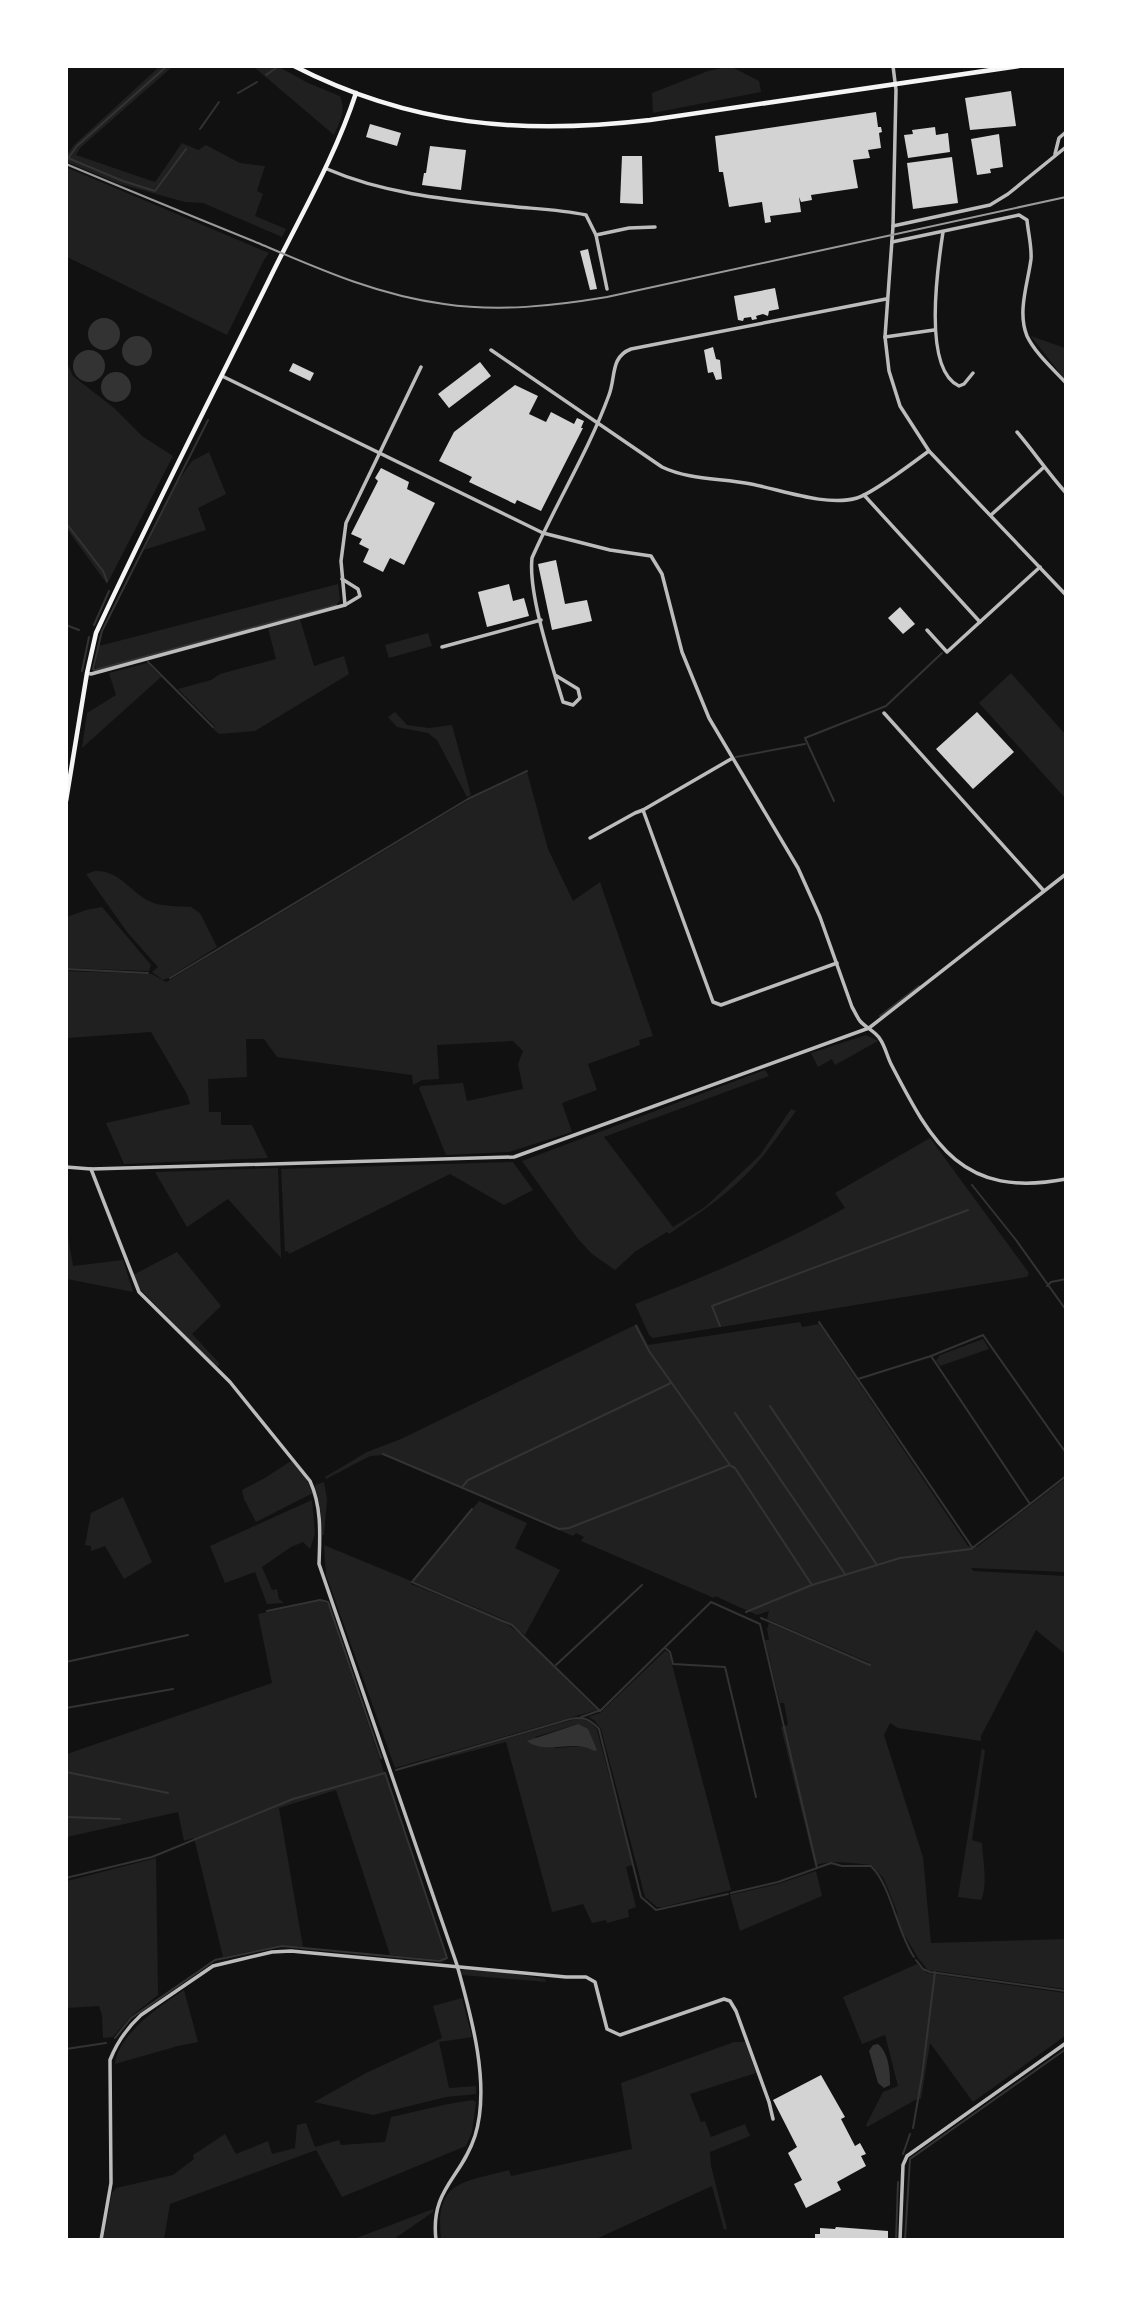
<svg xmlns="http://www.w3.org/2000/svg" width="1132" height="2306" font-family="'Open Sans',sans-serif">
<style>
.green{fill:#202020;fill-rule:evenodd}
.water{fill:#333}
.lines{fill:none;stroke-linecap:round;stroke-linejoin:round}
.stream{stroke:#333;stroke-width:2}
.building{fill:#d3d3d3}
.minor{stroke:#bcbcbc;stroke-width:3.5}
.secondary{stroke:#f5f5f5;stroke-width:4.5}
.rail{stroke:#9a9a9a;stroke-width:2}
</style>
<rect width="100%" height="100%" fill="#111"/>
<g class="green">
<path d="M159,67h13l-92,81 -4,7 79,27 27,-39 16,7 8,-5 34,18 25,3 -8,25 6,3 -8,22 31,13 -4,8 -79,-34 -18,-1 -65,-18 -53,-22v-7l7,-10z"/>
<path d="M254,67h25l29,16 32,13c6,15 0,26 -6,39z"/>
<path d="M726,67l8,1 25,13 2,11 -108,21 -1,-20 56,-22z"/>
<path d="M68,168l201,85 -5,7 -37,75 -160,-78z"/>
<path d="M1031,336l34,12v32z"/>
<path d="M67,363l6,13 41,32 28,28 31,20 -66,128 -40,-55z"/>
<path d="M209,452l17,42 -28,14 8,22 -62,20 32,-66 16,-23z"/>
<path d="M338,584l2,16 -3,4 -240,65 -2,-2 4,-21z"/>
<path d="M300,619l14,47 30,-10 5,18 -94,57 -36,3 -6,-5 2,-3 -37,-37 33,-9 9,-6 56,-15 -8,-31z"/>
<path d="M428,633l4,13 -43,12 -4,-13z"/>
<path d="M147,663l14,14 -79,71 5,-35 29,-18 -7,-22z"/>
<path d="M1011,673l54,61v64l-86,-95z"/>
<path d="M395,712l12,13 22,3 23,-3 19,70 -4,2 -30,-57 -9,-7 -31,-6 -9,-10z"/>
<path d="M527,772l21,77 25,52 27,-19 53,154 -14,4 1,5 -52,19 9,26 -35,13 10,29 -63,20 -63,3 -27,-67 2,-2 42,-3 4,18 56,-12 -5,-25 5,-13 -10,-10 -76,4 2,34 -17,1 -9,5 -1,-10 -135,-18 -13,-18h-18l1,38 -39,2 1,33h12v13h31l16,33 -144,6 -18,-41 84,-19 -3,-10 -36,-62 -84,6v-67l85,3 14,8 303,-182z"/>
<path d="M95,871c23,-1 33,18 52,29 12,7 30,6 44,7l9,6 17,34 -49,31 -5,2 -11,-8 6,-5 -31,-35 -41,-58z"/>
<path d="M102,907l49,58 -2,6 -82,-3v-51l19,-7z"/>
<path d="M866,1035l12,6 -43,24 -3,-6 -14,8 -7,-14z"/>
<path d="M765,1070l4,6 -165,61 69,90 32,-20 55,-52 31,-46 5,2c-11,15 -22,31 -33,45 -26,32 -60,55 -94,78l-2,-2 -31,19 -21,19 -23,-16 -14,-15 -56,-78z"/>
<path d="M930,1138l99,135 -2,4 -374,61 -4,-3 -14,-31c72,-28 142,-58 210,-96l-10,-15z"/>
<path d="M513,1162l20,28 -29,15 -54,-31 -161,80 -1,-3 -3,1 -4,-83z"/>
<path d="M278,1168l3,90 -53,-59 -41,28 -32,-55z"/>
<path d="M66,1225l7,41 50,-6 10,32 -66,-13z"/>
<path d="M177,1252l44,54 -29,28 28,30 -3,3 -77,-78 -7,-14z"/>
<path d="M800,1322l2,5 17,-3 149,222 9,1 88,-68v93l-94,-4 3,3 91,5v78l-29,-24 -55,106v5l-83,-13 -8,-5 -6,12 39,122 8,86 134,-4v50l-137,-19 -10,-12 -20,-34 -1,-12 -13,-33 -12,-14c-16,-1 -44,-6 -57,1l-34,-139 7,-2 -4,-22h-4l-15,-63h4l-2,-11 2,-6 100,42 1,-2 -103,-44 2,-8 -12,4 -42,-19 -1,2 -133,-57 3,-4 -8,-4 -3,3 -189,-81 -14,1 -44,23 -1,-2 42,-25 34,-13 236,-115 11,21z"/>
<path d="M983,1339l6,10 -49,17 -4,-5 4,-6z"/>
<path d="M291,1461l13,14 9,18 -57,29 -12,-23 -2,-9 23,-12z"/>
<path d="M324,1482l3,17 -3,36h-2l-2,-28 -5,-22z"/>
<path d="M123,1497l29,65 -28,17 -19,-33 -14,5v-5l-6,-1 6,-32z"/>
<path d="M312,1500l3,34 -5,15 -7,-7 -12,5 -29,20 10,23 5,-1 2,10 5,4 -17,1 -12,-32 -30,11 -15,-37z"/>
<path d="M479,1501l48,22 -12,25 45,22 -35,65 -22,-16 -90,-38z"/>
<path d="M324,1545l87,36v3l90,36 22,16 74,74 -202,58 -69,-193z"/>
<path d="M320,1601l8,3 118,354 -5,2 -51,-5 -54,-165 -57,18 24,139 -21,-2 -59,12 -28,-115 -2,-4 -9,3 -6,-29 -111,25v-83l205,-71 -14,-69z"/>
<path d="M665,1651l4,2 62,237 -68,17h-6l-12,-10 -44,-168 -7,-9 -6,-3 12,-4z"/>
<path d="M579,1718l12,4 6,8 36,135 -7,2 10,40 -8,3 1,7 -22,6 -1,-3 -14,3 -9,-19 -31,8 -46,-170 -110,29zM578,1724l16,27 -9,-5 -30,2 -20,-11z"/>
<path d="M982,1748l3,3 -13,89 10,3c1,18 6,43 -1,57l-23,-3z"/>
<path d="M156,1858l2,137 -28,22 -17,20 -10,1 -1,-23 -3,-9 -32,2v-127z"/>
<path d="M816,1871l6,25 -82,35 -10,-36 48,-11z"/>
<path d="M917,1964l10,9 138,20v43l-92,66 -43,-59 -9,56h-4l-50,28 -1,-2 17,-33 15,-6 -13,-51 -23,9 -19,-47z"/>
<path d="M465,1969l40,3 40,7 1,3 -85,-7v-4z"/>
<path d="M184,1990l14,52 -20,4 -63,18c3,-30 46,-59 69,-74z"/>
<path d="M462,1998l10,39 -33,5 10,46 27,-2v8l-30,3 -73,18 -59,-13 52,-29 76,-35 -9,-32z"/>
<path d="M734,2042h11l11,31 -66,21 11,28 4,-1 6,16 34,-13 5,12 -40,16 1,14 16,63 -3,1 -12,-44 -116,53h-155c-6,-59 21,-56 68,-69l2,6 121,-27 -11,-66z"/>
<path d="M473,2100l3,2 -4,30 -6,14 -124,51 -26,-47 -146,54 -6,35h-61l9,-46 4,-5 57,-13 21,-16 -1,-4 32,-21 11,20 32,-13 4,13 23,-6 2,-23 9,-2 9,24 24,-7 2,5 44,-3 6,-25 57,-13z"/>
<path d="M433,2209v3l-39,27h-40z"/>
</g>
<g class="water">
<circle cx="104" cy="334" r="16"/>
<circle cx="137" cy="351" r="15"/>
<circle cx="89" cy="366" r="16"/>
<circle cx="116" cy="387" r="15"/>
<path d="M578,1724l10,5 9,21 -3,1c-21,-13 -47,5 -67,-10z"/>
<path d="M878,2044c11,9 12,28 12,41l-6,3 -6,-5 -9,-32 4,-6z"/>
</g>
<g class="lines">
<g class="stream">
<path d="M266,75l10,-7"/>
<path d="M238,93l19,-11"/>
<path d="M200,129l19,-27"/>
<path d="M68,158l55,23 32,10 31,-42"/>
<path d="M66,161l11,-15 90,-80"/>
<path d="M208,420l-106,211 -9,38 2,1 241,-65"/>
<path d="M66,523l37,48 4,10"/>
<path d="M66,625l13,5"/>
<path d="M94,625l15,-34"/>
<path d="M148,662l65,65"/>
<path d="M82,671l7,-34"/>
<path d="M736,757l69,-13"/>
<path d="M834,801l-29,-63 81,-32 56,-53"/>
<path d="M66,969l82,4"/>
<path d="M170,978l298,-179 59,-28"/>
<path d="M880,1016l39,-30"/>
<path d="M972,1185l44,55 50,70"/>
<path d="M1047,1286l4,-4 15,-3"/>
<path d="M819,1322l153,225"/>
<path d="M720,1326l-8,-20 256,-96"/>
<path d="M931,1356l99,148 36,-28"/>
<path d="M858,1379l73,-23 52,-21 83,118"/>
<path d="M770,1406l107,159"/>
<path d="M735,1413l110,161"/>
<path d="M383,1454l176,75 10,-1 161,-63 -81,-114 -13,-25"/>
<path d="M731,1466l4,2 77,117"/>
<path d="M463,1486l5,-6 203,-97"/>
<path d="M472,1509l-60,73 100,43 88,86"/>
<path d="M267,1611l53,-11 8,2 53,156"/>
<path d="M746,1612l66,-27 88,-27 71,-9 59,-45"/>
<path d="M761,1618l109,47"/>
<path d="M665,1648l5,4 3,12 52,3 31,130"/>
<path d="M66,1662l122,-27"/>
<path d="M556,1665l86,-80"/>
<path d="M66,1708l107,-19"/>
<path d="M581,1717l20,-7 110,-108 49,22 57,244"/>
<path d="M396,1770l174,-51c13,-3 20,0 29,10l42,168 15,13 72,-16"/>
<path d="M66,1772l102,21"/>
<path d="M66,1817l54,2"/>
<path d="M66,1878l86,-21 141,-58 92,-26"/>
<path d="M731,1893l47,-11 53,-19 11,3h29c21,21 25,64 43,91"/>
<path d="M916,1960l7,9 7,3 136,19"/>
<path d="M115,2038l16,-20 84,-58 67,-14 158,15 7,-3 -62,-185"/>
<path d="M66,2049l40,-6"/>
<path d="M913,2128l9,-52 13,-104"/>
<path d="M903,2154l7,-20"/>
<path d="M896,2240l2,-58"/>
<path d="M905,2240l5,-81 156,-110"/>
</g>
</g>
<g class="building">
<path d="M1011,91l5,35 -46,4 -5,-32z"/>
<path d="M876,112l2,15h3l1,5 -3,1 2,15 -13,2 2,8 -17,2 5,28 -47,7 1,5 -11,2 -2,-5 2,15 -31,4 1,6 -6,1 -3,-21 -33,5 -6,-35h-4l-4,-36z"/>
<path d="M370,124l31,9 -4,13 -31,-9z"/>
<path d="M935,127l1,8 12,-2 2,19 -42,6 -4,-23 9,-1 -1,-4z"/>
<path d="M999,134l4,33 -13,2 1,4 -14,2 -6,-36z"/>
<path d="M430,146l36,4 -5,40 -39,-5 2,-12h2z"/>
<path d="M622,156h20l1,48 -23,-1z"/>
<path d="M952,157l6,46 -45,6 -6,-46z"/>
<path d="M588,249l9,40 -7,1 -10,-39z"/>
<path d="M775,288l4,21 -10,2 -1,5 -5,-2 -7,2 1,3 -5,1 -1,-3 -7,1 -1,3 -5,-1 -4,-24z"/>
<path d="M713,347l3,12 4,1 2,19 -6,1 -3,-8 -5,1 -4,-23z"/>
<path d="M480,362l11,14 -42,32 -11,-14z"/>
<path d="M293,363l21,10 -4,8 -21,-10z"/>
<path d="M515,385l23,11 -9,18 17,8 5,-10 23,12 3,-6 7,3 -3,7h2l-42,83 -24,-11 -2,4 -46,-22 3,-5 -33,-16 15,-29z"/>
<path d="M381,468l28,14 -2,7 28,14 -31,62 -14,-7 -7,14 -20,-10 6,-13 -10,-5 3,-5 -11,-5 27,-53 -3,-3z"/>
<path d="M556,560l9,44 22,-4 5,21 -40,9 -14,-66z"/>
<path d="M509,584l4,17 11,-3 5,18 -42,11 -9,-35z"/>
<path d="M900,607l15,17 -12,10 -15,-16z"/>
<path d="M977,712l37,40 -41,37 -37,-40z"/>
<path d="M821,2075l24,42 -4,2 14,27 5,-3 6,11 -5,2 5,10 -29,16 4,8 -35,18 -12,-24 8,-4 -14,-27 9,-6 -24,-47z"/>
<path d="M836,2227l52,4v9h-73v-6h5v-6l15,1z"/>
</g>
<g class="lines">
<g class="minor">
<path d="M893,66l3,24 -3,136 -8,111 4,34 11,35 29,45 137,144"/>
<path d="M1055,154l4,-16 7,-6"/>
<path d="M327,169c60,26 125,31 190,38 23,2 46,3 69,8l10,20 11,54"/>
<path d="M893,226l97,-21 18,-11 58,-47"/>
<path d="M943,232c-5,32 -21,137 16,154l5,-2 9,-11"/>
<path d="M596,235l33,-7 26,-1"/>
<path d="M892,242l127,-27 8,5c1,12 5,27 4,39 -3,24 -14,53 -4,77 8,17 26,33 39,47"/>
<path d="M885,337l49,-7"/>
<path d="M491,350l171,117c27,13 60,11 89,17 31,6 76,23 106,14 17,-5 55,-35 72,-47"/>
<path d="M222,376l321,157 67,17 41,6 11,18 20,78 27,66 89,150 22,49 32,90c3,5 5,10 8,14 6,7 15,10 20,18 5,7 7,17 11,25 42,81 71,135 175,115"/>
<path d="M1017,432c17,20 31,41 49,61"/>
<path d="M864,495l116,127"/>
<path d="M991,515l52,-47"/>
<path d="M345,605l-4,-44 5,-38 75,-156"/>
<path d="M927,630l20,22 93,-85"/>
<path d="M442,647l99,-27"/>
<path d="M87,673l4,1 254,-69 15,-9 -2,-7 -16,-10"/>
<path d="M555,675l23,14 2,9 -7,7 -10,-3c-11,-37 -35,-108 -31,-144 24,-55 57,-108 77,-163 7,-18 1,-38 22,-46l255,-50"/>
<path d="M884,713l160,178"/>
<path d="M731,759l-88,51 70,192 8,3 116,-42"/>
<path d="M590,838l45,-25 8,-3"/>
<path d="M66,1167l25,2 423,-12 355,-129 197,-154"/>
<path d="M91,1169l48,123 91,90 80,99c12,26 10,55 9,83l138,401c14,50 34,120 18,171 -14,43 -45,53 -39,104"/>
<path d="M101,2240l10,-57 -1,-123c7,-18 17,-32 31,-45l72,-49 59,-14 19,-1 275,26h20l9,5 12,47 13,6 104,-36 6,2 6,10 33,91 4,17"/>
<path d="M900,2240l3,-75 4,-9 159,-113"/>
</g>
<g class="secondary">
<path d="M294,66c117,60 228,69 356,54l369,-54"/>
<path d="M66,801l21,-128 9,-40c55,-119 115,-235 173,-353 30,-62 65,-120 87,-187"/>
</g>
<path class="rail" d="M66,164c64,27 128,53 192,79 61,26 119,52 186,61 55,8 109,2 163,-7l459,-100"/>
</g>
<rect width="1132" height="2306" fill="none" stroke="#ffffff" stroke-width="136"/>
</svg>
